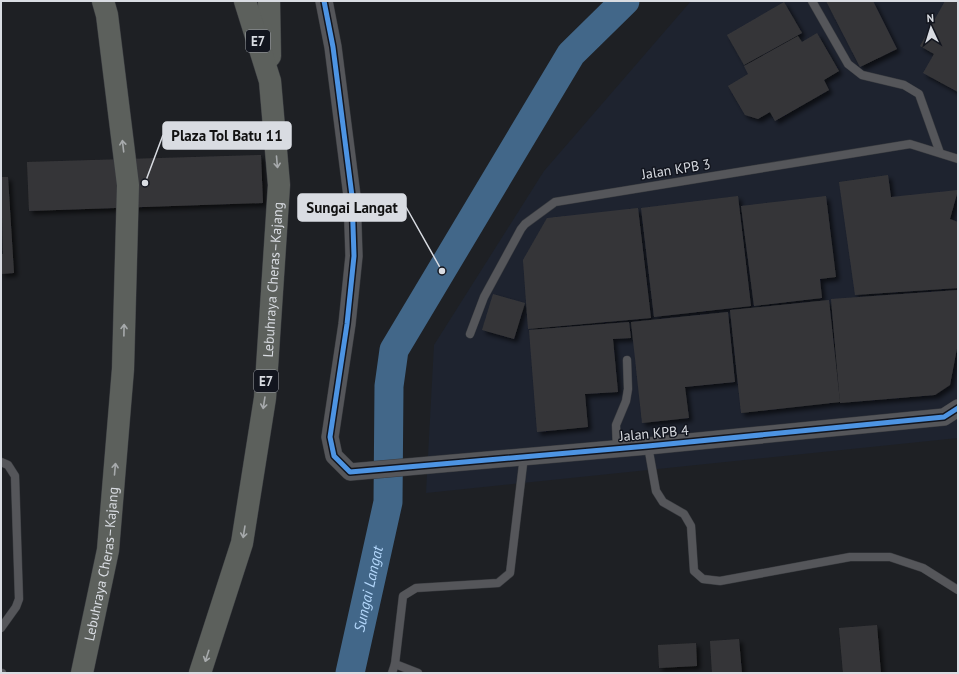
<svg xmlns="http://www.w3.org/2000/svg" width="959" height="674" font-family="'PT Sans',sans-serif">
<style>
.built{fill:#1e232f}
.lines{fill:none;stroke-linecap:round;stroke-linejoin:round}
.river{stroke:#426789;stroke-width:29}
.building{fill:#363639;filter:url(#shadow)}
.lane-casing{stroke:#3a3c40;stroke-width:9}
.street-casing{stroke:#3a3c40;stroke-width:18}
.highway-casing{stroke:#3a3c40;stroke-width:23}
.lane{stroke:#55565a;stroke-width:8}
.street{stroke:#55565a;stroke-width:17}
.highway{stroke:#5c605c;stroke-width:22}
.cycleway-casing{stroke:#12151e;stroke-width:8}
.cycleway{stroke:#4d94e3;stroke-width:5}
.oneway{stroke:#a7aaac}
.labels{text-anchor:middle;stroke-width:3;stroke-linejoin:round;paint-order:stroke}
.shield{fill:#12151e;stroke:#9da0a7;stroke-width:1}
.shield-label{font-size:13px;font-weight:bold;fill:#d9dce2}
.street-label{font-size:14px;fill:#d9dce2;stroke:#12151e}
.water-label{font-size:15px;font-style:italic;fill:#b3d7fb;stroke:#12151e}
.leader{fill:none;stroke:#d9dce2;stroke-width:1.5}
.callout-dot{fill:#d9dce2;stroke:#12151e;stroke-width:1.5}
.callout{fill:#d9dce2;stroke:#d9dce2;stroke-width:1.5}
.callout-label{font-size:15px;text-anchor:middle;font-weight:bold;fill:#111}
</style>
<defs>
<filter id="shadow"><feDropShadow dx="3.5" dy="3.5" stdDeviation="2" flood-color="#0009"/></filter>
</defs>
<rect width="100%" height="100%" fill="#1e2024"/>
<path class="built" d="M691,1h267v437l-532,55 8,-148 110,-174z"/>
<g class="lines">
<path class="river" id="s1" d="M350,673l38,-171 1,-116 5,-36 177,-296 54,-53"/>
</g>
<g class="building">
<path d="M826,1h47l24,48 -37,18z"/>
<path d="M945,1h13v91l-35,-19 11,-19 -14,-8z"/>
<path d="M784,2l18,31 -58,32 -17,-30z"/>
<path d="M817,33l22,38 -15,9 5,10 -54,31 -5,-9 -12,7 -13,-4 -17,-29 20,-12 -4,-8 54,-30 4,6z"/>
<path d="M261,155l2,48 -234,8 -2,-49z"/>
<path d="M888,175l3,22 67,-7 -8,29 8,3v66l-103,7 -16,-113z"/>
<path d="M1,177h7l6,96 -13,1v-20h2z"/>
<path d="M738,196l13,110 -97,11 -13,-109z"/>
<path d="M826,196l10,81 -16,2 2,19 -68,8 -13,-100z"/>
<path d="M638,208l13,110 -123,11 -5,-69 24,-42z"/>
<path d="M958,290v53l-8,42 -15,10 -95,8 -9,-104z"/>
<path d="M493,294l32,9 -11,36 -32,-9z"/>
<path d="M829,300l11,102 -99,11 -11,-103z"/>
<path d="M728,312l7,70 -50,5 4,31 -47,5 -11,-101z"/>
<path d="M629,322l2,16 -18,1 5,53 -33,2 3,33 -51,5 -8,-102z"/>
<path d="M877,625l4,48h-38l-4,-45z"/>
<path d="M739,639l3,34h-30l-2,-32z"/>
<path d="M696,643l1,23 -38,2 -1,-23z"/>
</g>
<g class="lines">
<g class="lane-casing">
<g id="lane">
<path d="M812,1l36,63 14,11 42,10 15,9 21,59"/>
<path d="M470,334l14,-37 37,-68 4,-5 30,-22 355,-58 48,15"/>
<path d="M648,446l8,45 7,11 21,12 7,12 3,45 9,8 17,2 130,-24h40l33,11 35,22"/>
<path d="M617,449l-1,-24 10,-24 2,-12 -1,-29"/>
<path d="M1,462l7,3 7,11 4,123 -3,8 -15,21"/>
<path d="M395,664l23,9"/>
<path d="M1,673h1"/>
<path d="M392,673l3,-9 8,-68 13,-8 82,-5 12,-10 14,-117"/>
</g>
</g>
<g class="street-casing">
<path id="street" d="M324,1l9,46 19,149 2,60 -7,68 -17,113 4,19 16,16 298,-26 296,-29 14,-9"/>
</g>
<g class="highway-casing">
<g id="highway">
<path d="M269,1l1,55"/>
<path id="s2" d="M82,673l26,-123 15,-181 5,-184 -21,-170 -4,-14"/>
<path id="s3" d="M200,673l42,-130 23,-145 14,-213 -9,-104 -25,-80"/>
</g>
</g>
<use href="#lane" class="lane"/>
<use href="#street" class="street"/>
<use href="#highway" class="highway"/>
<g class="cycleway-casing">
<path id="cycleway" d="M324,1l9,46 19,149 2,60 -7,68 -17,113 4,19 16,16 298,-26 296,-29 14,-9"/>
</g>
<use href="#cycleway" class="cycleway"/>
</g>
<defs><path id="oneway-shaft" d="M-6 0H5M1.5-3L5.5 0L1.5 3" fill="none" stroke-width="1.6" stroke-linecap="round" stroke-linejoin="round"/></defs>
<g class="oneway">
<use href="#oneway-shaft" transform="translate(123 146) rotate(-97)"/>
<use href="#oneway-shaft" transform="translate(277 162) rotate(85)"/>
<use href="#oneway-shaft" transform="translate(124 330) rotate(-89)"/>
<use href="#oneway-shaft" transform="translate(264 403) rotate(99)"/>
<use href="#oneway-shaft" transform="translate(115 469) rotate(-85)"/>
<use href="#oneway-shaft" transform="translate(244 532) rotate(99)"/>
<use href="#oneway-shaft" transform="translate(207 656) rotate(108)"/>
</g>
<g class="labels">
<g class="shield">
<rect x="246" y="30" width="24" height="22" rx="3"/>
<rect x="254" y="370" width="24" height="22" rx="3"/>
</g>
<g class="shield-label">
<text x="258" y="46">E7</text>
<text x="266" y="386">E7</text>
</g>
<g class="street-label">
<text transform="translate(676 169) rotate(-9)" y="5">Jalan KPB 3</text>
<text dy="5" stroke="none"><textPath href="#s3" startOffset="402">Lebuhraya Cheras–Kajang</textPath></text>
<text transform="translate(654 433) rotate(-5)" y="5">Jalan KPB 4</text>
<text dy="5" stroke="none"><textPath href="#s2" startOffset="111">Lebuhraya Cheras–Kajang</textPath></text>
</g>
<g class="water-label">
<text dy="5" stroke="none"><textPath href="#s1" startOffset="86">Sungai Langat</textPath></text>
</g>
</g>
<path class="leader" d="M145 183L163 135M442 271L406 207"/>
<g class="callout-dot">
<circle cx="145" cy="183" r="4"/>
<circle cx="442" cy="271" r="4"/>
</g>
<g class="callout">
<rect x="163" y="122" width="128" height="27" rx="4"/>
<rect x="298" y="194" width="108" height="27" rx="4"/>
</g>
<g class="callout-label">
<text x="227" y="141">Plaza Tol Batu 11</text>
<text x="352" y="213">Sungai Langat</text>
</g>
<rect width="959" height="674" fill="none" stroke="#d9dce2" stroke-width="4"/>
<g transform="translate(931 28) rotate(356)" stroke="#12151e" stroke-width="3" paint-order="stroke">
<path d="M0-3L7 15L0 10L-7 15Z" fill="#d9dce2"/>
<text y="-6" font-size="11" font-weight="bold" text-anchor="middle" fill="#d9dce2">N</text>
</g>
</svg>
